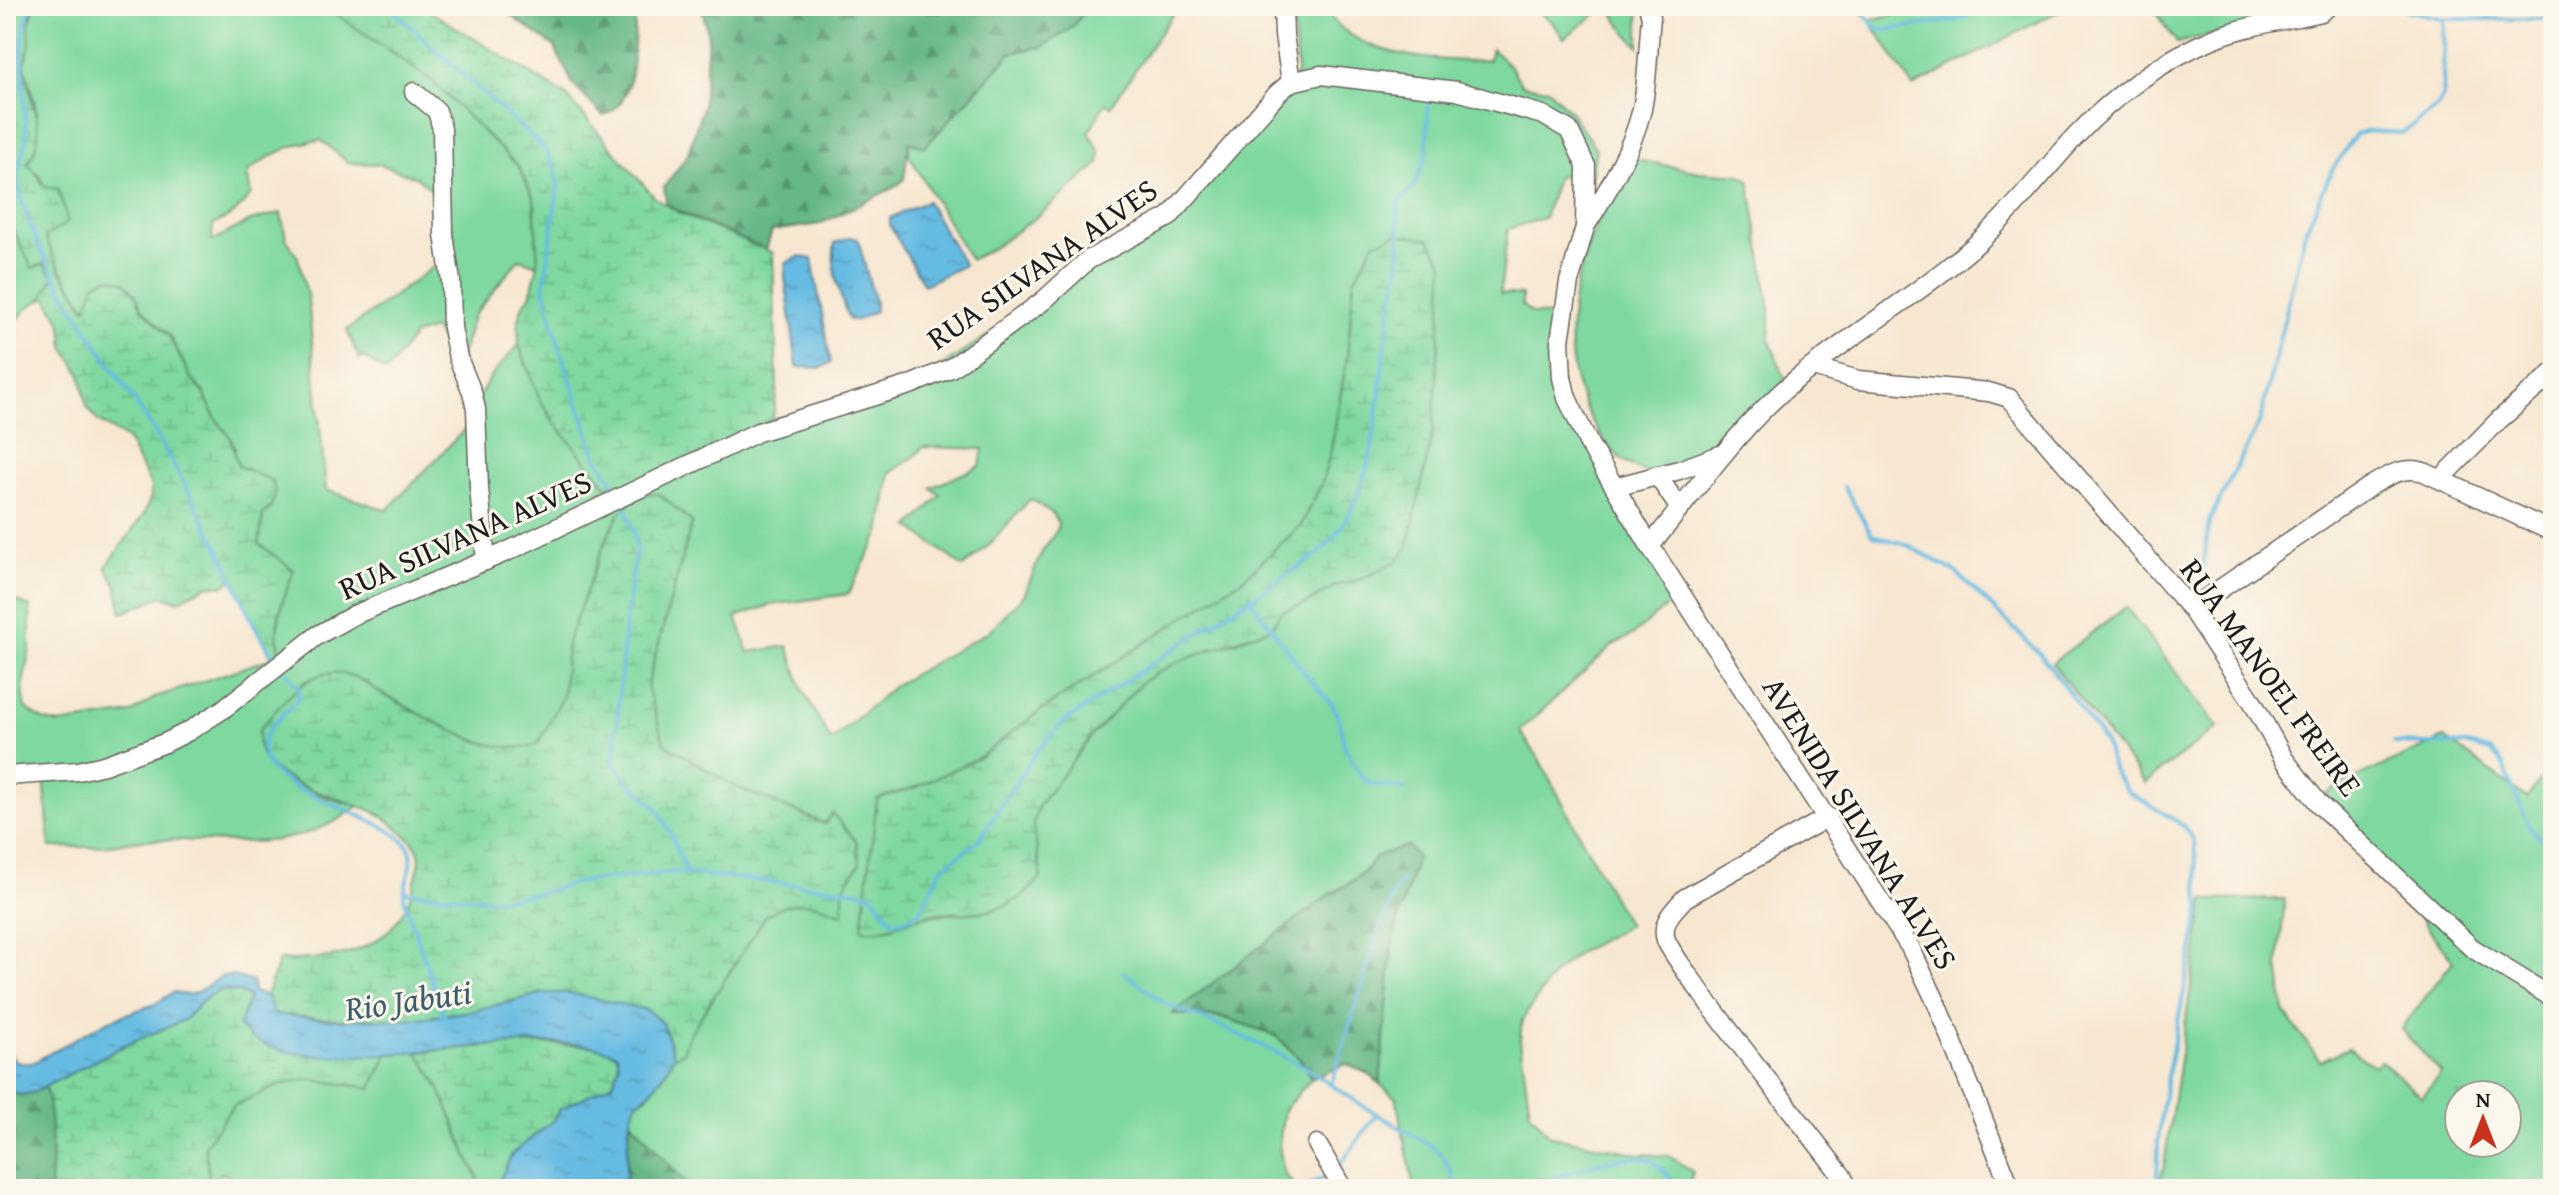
<svg xmlns="http://www.w3.org/2000/svg" width="2559" height="1195" font-family="'Gentium Book Plus',serif">
<style>
.grass{fill:#7ed89f;stroke:#4d7a5e;stroke-width:2;fill-rule:evenodd}
.forest{fill:url(#forest-firs);stroke:#416a51;stroke-width:2}
.wetland{fill:url(#wetland-marsh);stroke:#4d7a5e;stroke-width:2}
.water{fill:url(#water-ripples);stroke:#416c7f;stroke-width:2}
.lines{fill:none;stroke-linecap:round;stroke-linejoin:round}
.stream{stroke:#66bbe2;stroke-width:4}
.minor-casing{stroke:#69635b;stroke-width:21}
.minor{stroke:#fff;stroke-width:18}
.labels{text-anchor:middle;stroke-width:6;stroke-linejoin:round;paint-order:stroke}
.street-label{font-size:32px;fill:#1c1c1c;stroke:#fbf7ec}
.water-label{font-size:34px;font-style:italic;fill:#3a5c6b;stroke:#fbf7ec}
</style>
<defs>
<pattern id="forest-firs" width="22" height="20" patternUnits="userSpaceOnUse" patternTransform="scale(2)"><rect width="22" height="20" fill="#66b886"/><path d="M5 1l3.5 6h-7zM16 11l3.5 6h-7z" fill="#53956d"/></pattern>
<pattern id="wetland-marsh" width="20" height="14" patternUnits="userSpaceOnUse" patternTransform="scale(2)"><rect width="20" height="14" fill="#7ed89f"/><path d="M1 5h8M5 5V1M11 12h8M15 12V8" fill="none" stroke="#6cb988"/></pattern>
<pattern id="water-ripples" width="26" height="14" patternUnits="userSpaceOnUse" patternTransform="scale(2)"><rect width="26" height="14" fill="#66bbe2"/><path d="M2 4q2-2 4 0t4 0M15 11q2-2 4 0t4 0" fill="none" stroke="#58a0c1"/></pattern>
</defs>
<rect width="100%" height="100%" fill="#fbf7ec"/>
<filter id="ink" filterUnits="userSpaceOnUse"><feTurbulence type="fractalNoise" baseFrequency=".0125" numOctaves="2"/><feDisplacementMap in="SourceGraphic" scale="16" xChannelSelector="R" yChannelSelector="G"/><feConvolveMatrix kernelMatrix="1 2 1 2 8 2 1 2 1" color-interpolation-filters="sRGB"/></filter>
<filter id="wash" filterUnits="userSpaceOnUse"><feTurbulence type="fractalNoise" baseFrequency=".006" numOctaves="4" result="noise"/><feDisplacementMap in="SourceGraphic" scale="32" xChannelSelector="R" yChannelSelector="G"/><feGaussianBlur stdDeviation="1.8" result="paint"/><feColorMatrix in="noise" values="0 0 0 0 0 0 0 0 0 0 0 0 0 0 0 0 0 1.4 0 .05"/><feComposite in="paint" operator="in"/></filter>
<g filter="url(#wash)">
<rect width="100%" height="100%" fill="#f7e7d1"/>
<g class="grass">
<path d="M35,6h290l106,74 88,87 15,31 4,67 -19,-6 -46,57 -15,50 -24,-37 -20,6 -27,37 -24,-15 -4,2 -12,-29 100,-73 -1,-56 -30,-24 -37,-13 -30,-1 -28,-23c-27,2 -54,16 -74,33l4,22 -17,19 -21,11 -1,16 38,-20 31,-8 5,25 12,20 10,41 18,191 61,20 87,-90c1,-30 25,-54 45,-75l21,55 15,23 52,64 139,-54 27,-16 6,4 132,-34 222,-150 44,-24 120,-139 -4,-68h33c19,51 118,57 163,54l3,-11 19,18 11,18 26,4 23,24 25,36 -5,29 -33,-3 -14,43 -36,11 -8,64 22,2v10l10,9 23,2 7,82 116,198 -44,38 -21,11 -93,86 18,26 90,168 -50,28 -25,22 -31,45 -2,21 10,71 20,24 90,18 29,2 24,16 -5,17h-275c-2,-30 -13,-59 -16,-90l-17,-15 13,-147 24,-80 -41,-1c-12,18 -27,28 -46,38l-156,119c55,6 111,7 137,66l-27,31 -5,35 5,29 14,15h-609l-59,-69 6,-17 11,-7 19,-24 7,-15 10,-5 6,-17 78,-121c28,-16 47,-13 76,0v-25l4,-8 -15,-67 -6,10 -92,-38 -70,-43 -17,-57 45,-164 -33,-28 -39,19 -14,26 -39,104 -4,54 -26,48c-51,15 -114,-32 -159,-53l-13,-11 -59,-1 -47,50 33,51 33,16 34,9c-71,53 -134,31 -216,34 -14,1 -28,5 -43,6 -16,2 -33,1 -50,1l-6,-70h-38v-181l24,11v41l-7,36 2,24 18,12 16,4 73,-11 24,-16 116,-39 8,-10 -4,-12 6,-32 -23,-59 4,-31 8,-6 -22,-38 -11,-4 -3,-5v-13l-5,-11 -15,-19 -11,-25 -13,-15 -21,-42 -29,-28 -4,-11 -48,6 -2,7 -39,-61 -3,-12 -1,-50 -4,-12 -9,-7 -3,-6 8,-31 1,-19 -13,-49 5,-15 -1,-21zM1354,280l83,85 -4,66 -36,130 -35,18 -27,7 -28,17 -27,9 -32,25 -71,25 -35,20 -48,51 -55,72 -6,19 8,53c-13,10 -26,23 -40,30 -17,9 -59,5 -81,10l-43,-118 40,-12 65,-31 55,-43 206,-134 58,-54 21,-42 9,-32 16,-93zM923,447l60,2 -3,17 -49,22 10,7 -31,32 53,40 24,-20 43,-48 22,14 6,10 -1,7 -15,22 -18,43 -35,36 -94,54 -64,56 -28,-51 -15,-44 -39,6 -13,-35 35,-12 77,-11 32,-61 10,-60 25,-17z"/>
<path d="M1084,6h88l4,3 -65,97 -6,-3 -16,29 11,20 -1,12 -61,52 -45,32 -23,12 -61,-105v-13l16,4 86,-93 31,-6 29,-19 15,-18z"/>
<path d="M1530,6h109v40c-14,-12 -20,-26 -32,-40l-43,32 -13,-17z"/>
<path d="M1929,6h139l-155,81 -44,-67z"/>
<path d="M2152,6h173l-148,37z"/>
<path d="M1632,159l67,13 42,3 8,5 21,130v32l17,41c-19,18 -38,37 -59,53 -10,7 -22,11 -32,17 -9,6 -20,18 -30,20 -22,4 -44,-10 -57,-27 -72,-89 -31,-201 23,-287z"/>
<path d="M6,214l26,53 12,-3 10,13 -12,22 -15,9 -8,10 -13,6z"/>
<path d="M2126,607l92,120 -73,56 -93,-120z"/>
<path d="M2444,738l83,60 16,-21 10,9v403h-395l6,-24 40,-265 81,-1 -7,66 6,46 36,50 28,-13 26,18 7,-5 41,36 19,-24 -40,-44 52,-68 -128,-166 13,-9zM2459,1095h48v48h-48z"/>
<path d="M417,1052c33,43 40,91 67,137h-245l-2,-7 -14,-9 -14,10 -4,-38 28,-39 48,-22 27,-5 63,9 17,-34z"/>
</g>
<g class="forest">
<path d="M491,6h146c-6,32 4,96 -34,110l-29,-30 -20,-40 -47,-33z"/>
<path d="M702,6h382l2,3 -15,19 -29,19 -31,6 -86,94 -16,-5 -5,38 -9,7 -75,37 -48,7 -6,19 -99,-44 -3,-19 23,-31 16,-50 5,-70z"/>
<path d="M1407,846l10,11 -24,80 -13,147 -11,-10 -23,-10 -35,15 -8,-17 -28,-27 -52,-18 -51,-3 158,-120 19,-10 18,-14 9,-14z"/>
<path d="M45,1086c8,33 8,69 5,103h-44v-97l15,3z"/>
<path d="M630,1120l53,60 6,9h-64z"/>
</g>
<g class="wetland">
<path d="M6,6h29c-9,14 -4,27 -6,43 -1,6 -5,11 -4,18 2,31 26,67 3,95 5,11 11,10 16,25l14,2 10,33 -23,15 15,33 26,39 9,-25 13,-7 17,5 12,15 4,11 28,28 22,42 13,15 11,25 15,19 8,29 33,14c7,15 4,24 -8,34l-4,30 35,26c-8,23 -23,54 -14,78l-8,10 -40,-79 -10,7 -14,-1 -30,16 -16,-5 -40,17 -6,-29 -10,-17 38,-53 7,-17v-11l-24,-47 -29,-18 -11,-14 -7,-34 -16,-26 -2,-23 -15,-26 -5,1 12,-22 -10,-13 -12,4 -26,-54z"/>
<path d="M325,6h101l5,6 136,84 87,101 27,17 92,39 4,135 -4,29 -27,16 -127,58 -12,-4 -52,-64 -15,-23 -21,-55 -1,-23 5,-17 7,-9 8,-31 -4,-66 -15,-32 -88,-87z"/>
<path d="M1396,234l33,5 15,25 -11,167 -25,116 -11,14 -35,18 -27,7 -28,17 -26,9 -10,16 -94,34 -35,20 -48,51 -55,72 -6,19 8,53c-20,27 -42,34 -75,36 -11,1 -21,-2 -32,0 -24,5 -47,21 -72,16l15,-130 40,-12 65,-31 55,-43 206,-134 58,-54 21,-42 9,-32 16,-93 7,-78 20,-37z"/>
<path d="M645,494h14l33,28 -45,164 17,57 70,43 91,38 7,-11 24,28 4,22 -17,26v25c-28,-13 -47,-16 -76,0l-78,121 -6,17 -10,5 -10,-33 -16,-14 -103,-17 -72,18 -60,8 -77,1 -61,-6 -8,-19 13,-35c41,0 85,-2 114,-34 12,-14 19,-32 23,-49 2,-8 6,-17 3,-24 -2,-9 -13,-18 -19,-23 -8,-7 -16,-14 -26,-18 -29,-14 -105,-27 -115,-64 -1,-5 0,-13 0,-18 35,-41 66,-83 119,-38 45,21 108,68 159,53l26,-48 4,-54 39,-104 14,-26 16,-15z"/>
<path d="M220,990l19,2 10,5 60,58 79,-1 -17,34 -63,-9 -27,5 -48,22 -28,39 4,38 -4,6h-155c3,-34 3,-70 -5,-103l82,-42 57,-24 22,-22z"/>
<path d="M521,1043l78,3 18,8 2,11 -5,18 -54,26 -5,10 -43,35 -13,28 -10,7h-5c-27,-46 -34,-94 -67,-137z"/>
</g>
<g class="water">
<path d="M927,201l37,64 -40,20 -34,-59v-8z"/>
<path d="M851,237l7,2 17,64v8l-17,9h-9c-9,-24 -19,-51 -14,-77z"/>
<path d="M800,256l12,3 19,103 -9,6 -25,-1 -12,-90 1,-14z"/>
<path d="M222,976h12l19,6v10l13,3 8,19 61,6 77,-1 60,-8 72,-18h26l77,17 16,14 11,32c-9,19 -20,35 -38,47l-7,22 -4,64h-31l-9,-8 -9,8h-87l10,-7 13,-28 43,-35 5,-10 53,-26 6,-18 -2,-11c-84,-39 -326,43 -378,-28l10,-29 -10,-5 -19,-2 -14,8 -22,22 -57,24 -92,48 -14,3 -15,-3v-42l13,13h13l75,-42 48,-17 19,-12c19,9 33,-7 48,-16z"/>
</g>
<g class="lines">
<g class="stream">
<path d="M31,6c-17,41 -4,90 -5,133 -1,16 -12,30 -8,47 21,90 95,176 142,255 21,37 42,74 61,112 18,35 31,78 57,108"/>
<path d="M388,6l155,141 12,20 3,19 -14,102 14,55 38,113 23,36"/>
<path d="M1858,6l17,21 10,3 71,-10 38,-14"/>
<path d="M2391,6l53,13h109"/>
<path d="M1844,487l28,48 36,10 49,28 82,80 21,27 45,62 9,30 14,20 55,33 11,16 6,69 -35,177 -7,55 -1,47"/>
<path d="M624,503l11,33 1,14 -11,75 -11,136c9,22 29,30 43,48 13,19 21,44 30,65"/>
<path d="M2203,570l6,-49 51,-100 45,-189 27,-62 24,-36 12,-3 35,2 34,-26 6,-11 1,-77"/>
<path d="M1250,599l53,72 31,36 5,12 5,27 18,31 8,7 35,5"/>
<path d="M283,668l15,18 1,11c-9,14 -31,27 -35,43 -15,56 129,71 146,110 6,14 -7,33 -6,49l40,117"/>
<path d="M2394,743l74,2 23,6 12,14 26,61 24,25"/>
<path d="M404,892l85,7 18,-1 33,-5 39,-11 95,-10 186,19 13,4 19,26h10l18,-9 21,-43 37,-28 60,-91 27,-29 252,-166c60,-52 60,-150 70,-224 3,-26 12,-52 13,-78 0,-17 -4,-33 -1,-50l15,-17 13,-32 1,-50"/>
<path d="M1124,972l40,31 61,25 77,37 59,40 69,40 12,10 9,16 6,18"/>
<path d="M1332,1082l50,-160 14,-34 7,-8"/>
<path d="M1336,1170l41,-56"/>
<path d="M1300,1189l29,-14"/>
<path d="M1524,1189c27,-10 103,-42 128,-28 11,6 18,18 25,28"/>
</g>
</g>
</g>
<g filter="url(#ink)">
<g class="lines">
<g class="minor-casing">
<g id="minor">
<path d="M1283,6l1,29 7,47"/>
<path d="M414,92l23,19 5,18 2,106 7,46 1,47 6,30 14,34 4,17 3,79 7,73"/>
<path d="M1586,225c23,-36 46,-75 56,-116 6,-30 6,-62 9,-92l-3,-11"/>
<path d="M1813,367l45,13 131,12 20,6 182,211 61,92 32,58 35,45 153,144 81,50"/>
<path d="M1657,475l23,34"/>
<path d="M2441,479l58,-59 54,-47"/>
<path d="M1615,487l64,-17 41,-15"/>
<path d="M1650,546c47,-57 90,-121 148,-168 56,-46 120,-83 175,-131 38,-34 69,-74 103,-111 37,-40 89,-78 139,-98 34,-13 71,-18 106,-26l8,-6"/>
<path d="M2191,609l181,-124c17,-10 32,-19 52,-13l129,60"/>
<path d="M6,776l72,-5 26,-6 61,-22 24,-12 33,-21 96,-75 36,-20 150,-62 254,-121 152,-47 41,-17 92,-67 45,-41 81,-43 109,-124 13,-11 30,-7 136,16 86,24 26,15 17,36 -1,61 -16,55 -9,59 2,37 5,20 23,48 60,100 260,401 29,61 72,181"/>
<path d="M1828,817l-143,81c-10,11 -25,24 -19,42 6,15 31,46 41,61 44,59 90,116 135,175l6,13"/>
<path d="M1317,1144l26,45"/>
</g>
</g>
<use href="#minor" class="minor"/>
</g>
</g>
<g class="labels">
<g class="street-label">
<text transform="translate(1042 264) rotate(-35)" y="11">RUA SILVANA ALVES</text>
<text transform="translate(465 535) rotate(-24)" y="11">RUA SILVANA ALVES</text>
<text transform="translate(2271 677) rotate(54)" y="11">RUA MANOEL FREIRE</text>
<text transform="translate(1860 823) rotate(58)" y="11">AVENIDA SILVANA ALVES</text>
</g>
<g class="water-label">
<text transform="translate(408 1000) rotate(-8)" y="12">Rio Jabuti</text>
</g>
</g>
<rect width="2559" height="1195" fill="none" stroke="#fbf7ec" stroke-width="32"/>
<g transform="translate(2483 1119)"><circle r="38" fill="#fbf7ec" stroke="#a29f99" stroke-width="2"/>
<path d="M0-6L14 30L0 20L-14 30Z" fill="#c8321e"/>
<text y="-12" font-size="22" font-weight="bold" text-anchor="middle" fill="#1c1c1c">N</text>
</g>
</svg>
